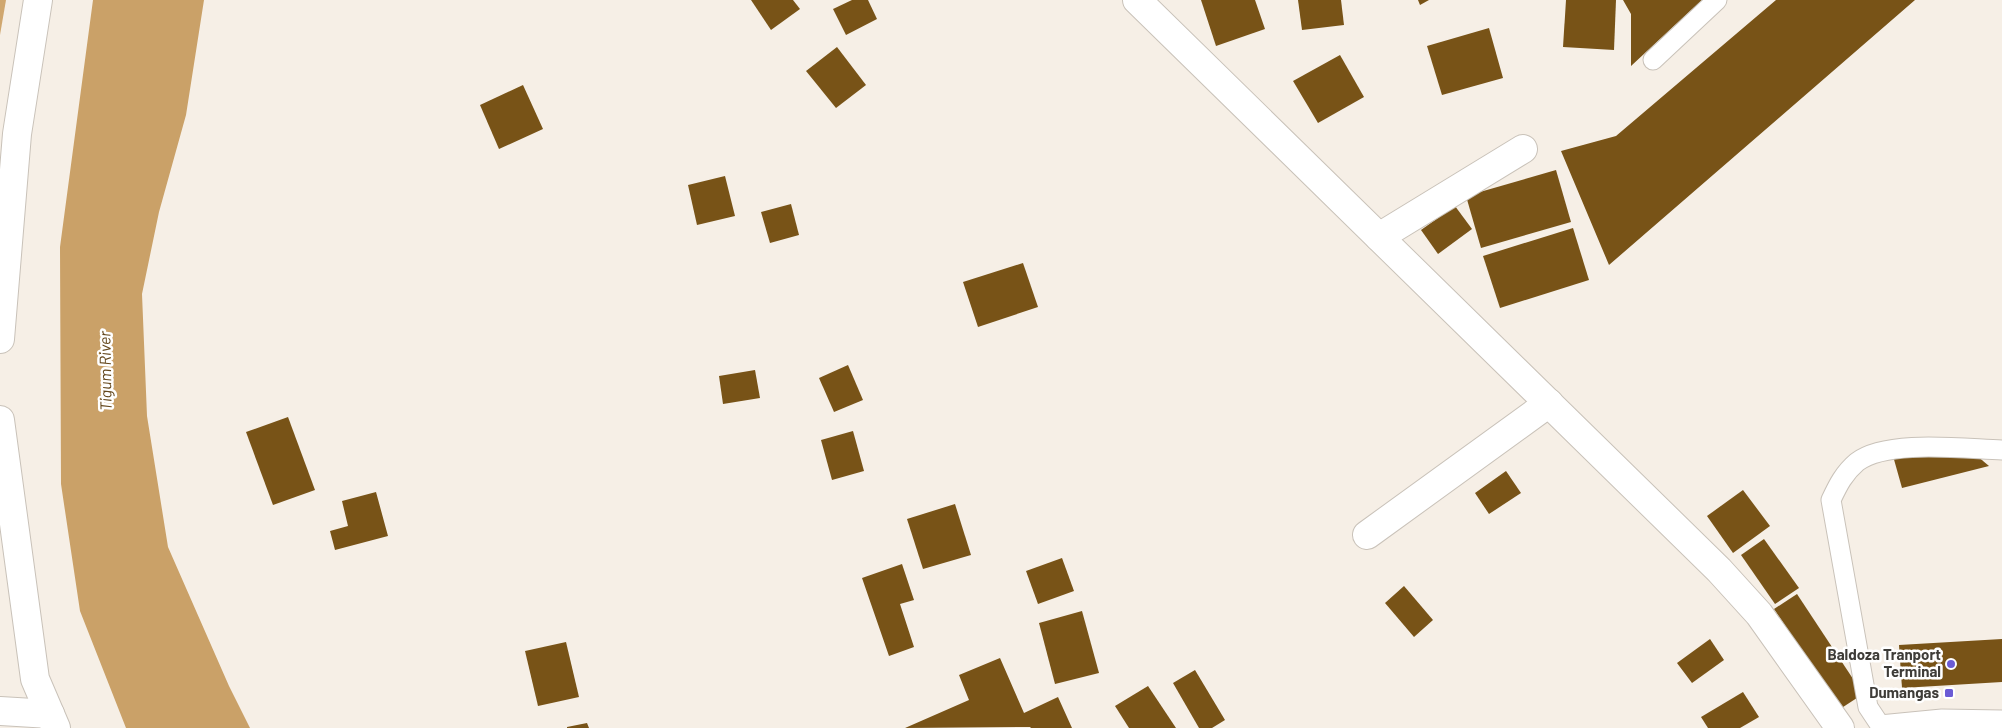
<svg xmlns="http://www.w3.org/2000/svg" width="2002" height="728" font-family="Barlow,sans-serif">
<style>
.forest{fill:#d0a76f}
.water{fill:#caa168}
.building{fill:#785317}
.lines{fill:none;stroke-linecap:round;stroke-linejoin:round}
.service-casing{stroke:#c9c2b9;stroke-width:21}
.minor-casing{stroke:#c9c2b9;stroke-width:30}
.tertiary-casing{stroke:#c9c2b9;stroke-width:30}
.service{stroke:#fff;stroke-width:19}
.minor{stroke:#fff;stroke-width:28}
.tertiary{stroke:#fff;stroke-width:28}
.poi-dot{fill:#6b5bd5;stroke:#fff;stroke-width:2}
.labels{text-anchor:middle;stroke-width:5;stroke-linejoin:round;paint-order:stroke}
.poi-label{font-size:15px;font-weight:bold;fill:#3e3c38;stroke:#fff;text-anchor:end}
.water-label{font-size:16px;font-style:italic;fill:#64471c;stroke:#fff}
</style>
<rect width="100%" height="100%" fill="#f6efe6"/>
<path class="forest" d="M0,0h6l-6,35z"/>
<path class="water" d="M93,0h111l-18,115 -27,97 -17,82 5,122 21,131 61,139 21,42h-124l-46,-117 -19,-127 -1,-237z"/>
<g class="building">
<path d="M751,0h42l7,9 -29,21z"/>
<path d="M852,0h16l9,19 -31,16 -13,-26z"/>
<path d="M1201,0h54l10,29 -49,17z"/>
<path d="M1298,0h43l3,25 -42,5z"/>
<path d="M1418,0h11l-9,5z"/>
<path d="M1566,0h50l-2,50 -51,-3z"/>
<path d="M1623,0h79l-71,66v-52z"/>
<path d="M1776,0h139l-306,265 -48,-114 55,-15z"/>
<path d="M1489,28l14,50 -61,17 -15,-49z"/>
<path d="M837,47l29,38 -30,23 -30,-37z"/>
<path d="M1340,55l24,42 -46,26 -25,-42z"/>
<path d="M523,85l20,44 -44,20 -19,-44z"/>
<path d="M1556,170l15,52 -90,26 -15,-52z"/>
<path d="M725,176l10,40 -38,9 -9,-40z"/>
<path d="M791,204l8,31 -29,8 -9,-31z"/>
<path d="M1455,206l17,23 -34,25 -17,-24z"/>
<path d="M1573,228l16,52 -89,28 -17,-52z"/>
<path d="M1023,263l15,44 -60,20 -15,-45z"/>
<path d="M848,365l15,35 -29,12 -15,-34z"/>
<path d="M755,370l5,28 -37,6 -4,-28z"/>
<path d="M288,417l27,73 -42,15 -27,-73z"/>
<path d="M853,431l11,40 -32,9 -11,-40z"/>
<path d="M1976,455l13,11 -87,22 -9,-32z"/>
<path d="M1506,471l15,22 -32,21 -14,-21z"/>
<path d="M1743,490l27,36 -37,27 -26,-37z"/>
<path d="M376,492l12,44 -53,14 -5,-19 18,-5 -6,-25z"/>
<path d="M955,504l16,51 -48,14 -16,-50z"/>
<path d="M1764,539l35,49 -24,16 -34,-49z"/>
<path d="M1062,558l12,33 -36,13 -12,-33z"/>
<path d="M902,564l12,36 -14,4 14,43 -25,9 -27,-78z"/>
<path d="M1404,586l29,34 -19,17 -29,-34z"/>
<path d="M1797,594l66,100 -23,15 -66,-100z"/>
<path d="M1082,611l17,62 -44,11 -16,-61z"/>
<path d="M1710,639l14,21 -32,23 -15,-20z"/>
<path d="M2002,639v43l-100,6 -3,-43z"/>
<path d="M566,642l13,55 -41,9 -13,-55z"/>
<path d="M1000,658l24,55 34,-16 14,31h-41l-1,-1 -125,1 64,-28 -10,-25z"/>
<path d="M1195,670l30,50 -13,8h-13l-26,-45z"/>
<path d="M1148,686l28,42h-47l-14,-22z"/>
<path d="M1743,692l16,25 -19,11h-32l-7,-11z"/>
<path d="M587,723l2,5h-22v-1z"/>
</g>
<g class="lines">
<g class="service-casing">
<g id="service">
<path d="M1653,60l64,-60"/>
<path d="M2002,450c-37,-1 -115,-11 -145,12 -13,11 -19,23 -26,38l37,207 12,18 62,-6 60,1"/>
</g>
</g>
<g class="minor-casing">
<g id="minor">
<path d="M1379,237l144,-88"/>
<path d="M0,339l17,-205 21,-134"/>
<path d="M0,420l35,259 21,49"/>
<path d="M1367,535l182,-132"/>
<path d="M0,711l50,3"/>
</g>
</g>
<g class="tertiary-casing">
<path id="tertiary" d="M1137,0l582,570 40,44 81,114"/>
</g>
<use href="#service" class="service"/>
<use href="#minor" class="minor"/>
<use href="#tertiary" class="tertiary"/>
</g>
<g class="poi-dot">
<circle cx="1951" cy="664" r="5"/>
<rect x="1944" y="688" width="10" height="10" rx="2.5"/>
</g>
<g class="labels">
<g class="poi-label">
<text x="1941" y="660">Baldoza Tranport<tspan x="1941" dy="17">Terminal</tspan></text>
<text x="1939" y="698">Dumangas</text>
</g>
<g class="water-label">
<text transform="translate(105 371) rotate(-91)" y="6">Tigum River</text>
</g>
</g>
</svg>
